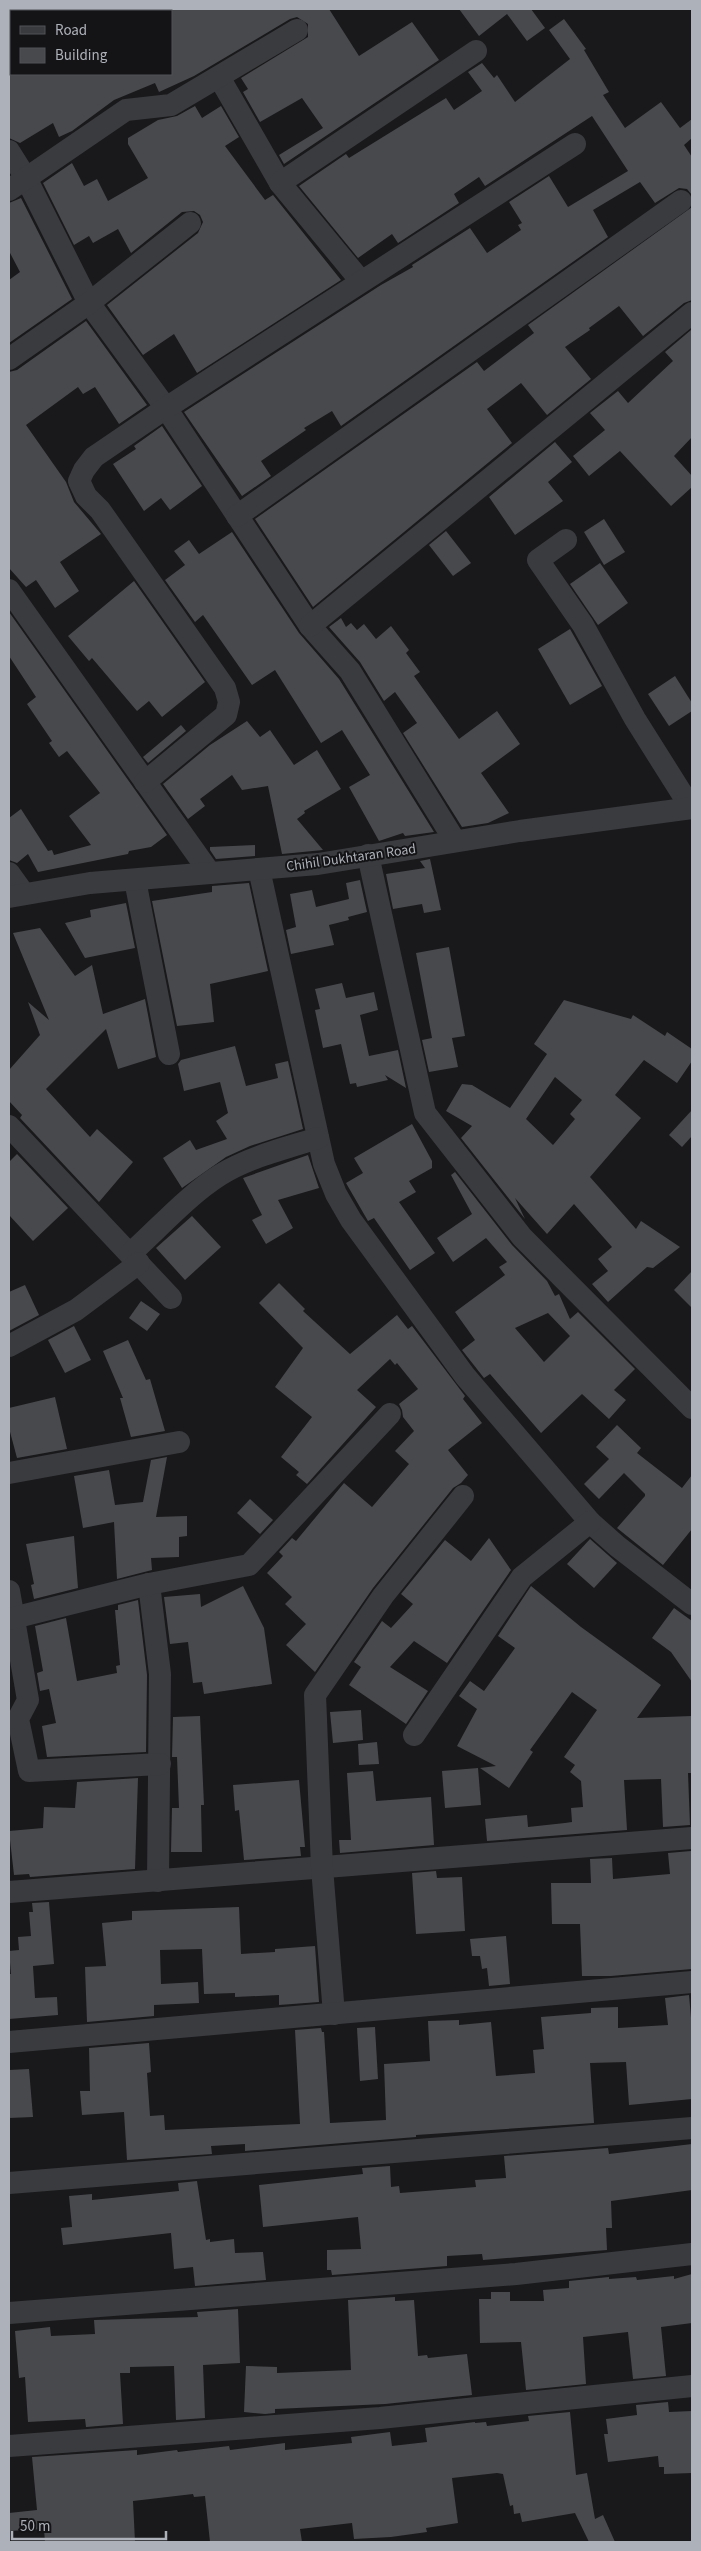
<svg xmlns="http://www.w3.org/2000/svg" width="701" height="2551" font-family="'Source Sans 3',sans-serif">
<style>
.building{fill:#48494d;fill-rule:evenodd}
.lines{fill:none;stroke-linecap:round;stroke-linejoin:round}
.minor{stroke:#3a3b3f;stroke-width:22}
.labels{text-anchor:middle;stroke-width:4;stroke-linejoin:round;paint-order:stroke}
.street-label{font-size:14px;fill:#adb1b9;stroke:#141416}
</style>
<rect width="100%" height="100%" fill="#19191b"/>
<g class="building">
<path d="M171,9h158l30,47 53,-34 27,38 -155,104 -5,-9 44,-27 -21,-30 -42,24 -17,-30 5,-3 -7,-11 67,-41v-13l-11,-7 -7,2 -96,57 -35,16 -4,-9 -41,17 -42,31 -13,6 -6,-14 -33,20 -11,-5v-64h162z"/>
<path d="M459,9h72l14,19 -18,13 -20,-27 -28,22z"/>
<path d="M564,19l22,30 -2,1 25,42 -6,3 22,33 36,-26 19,26 12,-9v19l-8,7 8,12v38l-5,-6 -8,-1 -24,15 -15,-21 -47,28 15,27 -267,189 -9,-15 -28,17 2,2 -45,31 10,15 -29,20 -58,-84 197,-127 32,-18 -1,-2 58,-37 17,25 34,-23 -3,-5 4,-2 -13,-21 40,-26 19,31 60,-36 -36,-55 -107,70 -6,-9 -25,17 5,9 -61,40 -6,-9 -34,24 -59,-72 47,-32 3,4 97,-60 8,12 28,-19 -14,-19 14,-9 12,15 3,-3 18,27 55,-43 -21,-29z"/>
<path d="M195,106l7,12 19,-12 18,31 -14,9 40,54 8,-5 68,85 -144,93 -23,-39 -31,21 -36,-50 91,-72 5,-11 -3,-7 -6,-4 -12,1 -51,41 -13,-24 -25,14 -4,-7 -15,9 -31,-62 29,-20 12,23 13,-7 11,22 40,-23 -20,-34v-6l30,-18 19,-4z"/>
<path d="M21,198l51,101 -63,44v-63l11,-8 -11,-21v-48z"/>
<path d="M692,207v93l-8,3 -41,33 -24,-30 -30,22 1,2 -25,17 26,32 -44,36 -26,-32 -34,26 25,34 -199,164 -58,-88 222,-157 7,9 50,-38 -6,-8z"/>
<path d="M86,321l61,84 -28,19 -24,-37 -12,7 -5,-7 -52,38 40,57 8,20 27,32 -41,28 19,29 -24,17 -19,-28 -10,7 -17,-19v-196l8,-2z"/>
<path d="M691,330l1,107 -18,19 18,20v11l-21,19 -51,-55 -31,25 -16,-20 32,-26 -15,-17 28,-22 10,12 45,-42 -8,-9z"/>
<path d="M162,426l40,60 -32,24 -9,-12 -17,13 -31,-47 23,-15 -2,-3z"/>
<path d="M555,442l17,20 -24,20 15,19 -48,34 -26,-38z"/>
<path d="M604,519l21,33 -21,13 -20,-33z"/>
<path d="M446,531l25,32 -18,13 -24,-31z"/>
<path d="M232,532l67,101 40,46 95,153 -29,4 -2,-3 -24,8 -30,-54 21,-12 -28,-45 -21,13 -46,-73 -23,15 -49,-70 -8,7 -30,-42 20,-15 -11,-14 15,-11 10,14z"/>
<path d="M600,563l28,40 -30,22 -28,-41z"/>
<path d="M134,581l71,101 -43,35 -13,-16 -12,10 -45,-53 -3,3 -21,-25z"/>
<path d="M9,612l158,223 -16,12 -22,4 -1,3 -90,18 -10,-18 -11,9 -8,-3v-42l12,-9 27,42 4,-1 2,5 37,-10 -22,-29 31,-23 -33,-42 -8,6 -10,-14 3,-2 -25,-37 9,-7 -27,-41z"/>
<path d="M341,618l5,9 5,-4 6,7 7,-6 12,15 15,-13 18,24 -3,3 14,19 -6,4 45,63 38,-28 23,33 -39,29 28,40 -21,10 -26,4 -59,-94 14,-10 -22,-31 -11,9 -24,-39 -31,-35z"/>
<path d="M570,629l32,57 -32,19 -32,-56z"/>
<path d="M675,676l17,27v8l-23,15 -21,-32z"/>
<path d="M247,721l13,16 10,-7 24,35 23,-15 24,39 -37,22 1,2 -8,6 26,31 -41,4 -14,-68 -26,4 -10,-15 -32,24 5,7 -17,13 -25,-35 47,-39z"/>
<path d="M181,725l5,6 -38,32 -5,-6z"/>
<path d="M255,845v11l-39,3 -6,-9v-3z"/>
<path d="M430,859l11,51 -17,3 -2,-9 -29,5 -7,-35 39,-6 -5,-7z"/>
<path d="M360,880l7,32 -19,5 1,3 -20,5 5,20 -43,9 -5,-24 10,-3 -6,-33 22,-4 4,17 33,-8 -3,-16z"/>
<path d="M249,883l19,88 -58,13 4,38 -37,4 -25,-125 60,-9v-6z"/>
<path d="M126,903l9,45 -50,10 -20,-35 26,-6 -1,-7z"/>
<path d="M40,928l35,48 17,-11 11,49 42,-15 11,58 -38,12 -12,-40 -60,60 44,48 7,-8 36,33 -34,40 -79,-84 2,-3 -13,-14v-31l31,-35 -12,-33 21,18 -36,-87z"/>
<path d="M449,947l16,89 -13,2 6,29 -29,5 -7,-32 10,-2 -16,-85z"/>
<path d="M342,983l4,15 28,-6 4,18 -18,5 9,41 29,-6 8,38 -21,-13 3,5 -31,7 -1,-4 -6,1 -9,-40 -18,4 -8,-38 5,-1 -5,-20z"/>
<path d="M564,1000l67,19 2,-4 32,21 2,-4 25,17v12l-15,22 -33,-23 -29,35 26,23 -51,59 46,52 5,-8 39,26 -27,21 -6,-1 -39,35 -16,-18 16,-13 -10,-12 14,-12 -38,-43 -27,30 -32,-36 10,21 -64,-81 11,-12 -26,-15 16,-27 10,1 38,23 37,-54 -13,-10zM555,1077l27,23 -12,14 5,5 -22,26 -27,-26z"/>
<path d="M235,1046l11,40 32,-8 -3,-14 13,-3 15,68 -53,17 -24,11 -44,31 -19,-30 27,-18 6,10 31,-11 -11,-18 12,-8 -8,-31 -36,9 -6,-27 3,-4z"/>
<path d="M692,1110v26l-10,11 -13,-12z"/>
<path d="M412,1124l20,37v7l-23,13 7,11 -17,10 36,51 -25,17 -36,-52 -6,3 -22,-38 17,-10 -9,-15z"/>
<path d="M17,1154l51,54 -35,33 -24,-26v-53z"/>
<path d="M308,1155l11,33 -41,12 15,28 -27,16 -14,-24 10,-5 -19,-37z"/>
<path d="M455,1172l57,73 35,36 8,15 4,-2 11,25 8,-7 57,57 -21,21 12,10 -17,19 -27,-25 -41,39 -51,-59 -6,4 -22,-28 13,-10 -20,-28 50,-37 -6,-8 8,-5 -21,-24 -33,24 -16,-24 35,-24 -21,-39zM548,1313l22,23 -26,26 -29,-34z"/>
<path d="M192,1216l29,31 -36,33 -29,-32z"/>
<path d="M692,1271v37l-18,-18z"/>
<path d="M279,1283l26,26 -2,2 47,43 47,-39 11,14 4,-3 53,70 -2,3 19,24 -34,27 20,25 -7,8 -8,5 -80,100 -58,84 -29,-27 20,-21 -21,-20 7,-7 -25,-24 16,-17 -4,-4 13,-14 4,3 48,-58 28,24 37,-43 -14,-13 19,-20 -11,-14 -1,-7 -3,-6 19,-15 -21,-26 -2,2 -5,-6 -33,31 19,17 -69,77 -11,-9 3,-3 -18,-15 31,-40 -37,-30 28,-39 -44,-45z"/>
<path d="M25,1285l14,30 -30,16v-39z"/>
<path d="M141,1301l19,13 -13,17 -18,-13z"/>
<path d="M74,1326l17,34 -26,13 -17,-33z"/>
<path d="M128,1340l18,40 4,-1 15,52 -34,6 -11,-39h3l-20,-47z"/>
<path d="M55,1397l12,52 -50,9 -8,-30v-20z"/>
<path d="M617,1425l24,23 -4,5 45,35 10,-13v54l-29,36 -46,-37 28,-32v-2l-21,-21 -25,26 -15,-15 25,-25 -13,-12z"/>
<path d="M167,1457l-11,60 31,-1v20l-8,1v20l-28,1 1,12 -35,9 -3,-57 -31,6 -9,-52 35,-6 6,35 28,-3 8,-42z"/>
<path d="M250,1499l23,21 -13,14 -23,-21z"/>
<path d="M74,1536l4,52 -44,11 -3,-14 3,-1 -8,-40z"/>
<path d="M489,1538l22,32 -64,93 -33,-22 -24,26 38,24 -22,33 -57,-39 12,-18 -7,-5 28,-41 9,7 22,-24 -12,-10 44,-54 26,21z"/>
<path d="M590,1539l27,24 -23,25 -27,-24z"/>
<path d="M243,1586l21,42 8,56 -68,10 -2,-12 -9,1 -5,-41 -18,2 -6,-47 36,-3 1,13z"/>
<path d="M531,1586l50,41 80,58 -24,33 55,-2v57h-4l2,52 -27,2 -2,-48 -37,1 3,50 -140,11 -2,-22 42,-4 1,12 37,-4 7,-1 -1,-14 12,-1 -2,-26 -11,-9 5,-7 -11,-8 33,-47 -25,-18 -42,58 3,2 -24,36 -29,-20 16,-2 -39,-20 20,-37 -18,-13 11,-15 14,10 31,-43 -17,-12z"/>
<path d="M138,1600l9,75 -1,77 -99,5 -5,-31 14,-3 -7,-34 -9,2 -3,-18 6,-2 -8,-45 31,-8 11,63 40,-8 -1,-7 4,-1 -5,-55h3v-5z"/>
<path d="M674,1608l18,13v61l-21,-30 -19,-14z"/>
<path d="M361,1710l2,30 -30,3 -3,-31z"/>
<path d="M200,1716l4,89h-3l1,47h-31l1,-44h7l-2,-51h-5l1,-40z"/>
<path d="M377,1742l2,22 -20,1 -1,-21z"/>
<path d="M478,1768l3,37 -36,3 -3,-37z"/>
<path d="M373,1771l3,30 55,-4 3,48 -94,8 -1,-13h12l-4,-67z"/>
<path d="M138,1778l-3,91 -105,8 -1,-3 -15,1 -5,-44 34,-3 1,-21 31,1 2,-26z"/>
<path d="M299,1780l6,67h-5l1,9 -57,4 -5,-50 -4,1 -2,-26z"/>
<path d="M691,1851l1,118 -81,7h-29l-2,-52h-28l-1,-41h40l-1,-24 22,-1 1,21 57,-5 -2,-21z"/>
<path d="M436,1871l1,7 25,-1 3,54 -49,3 -4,-61z"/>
<path d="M49,1902l5,62 -21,2 2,32 22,-1 1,18 -49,4v-45h2l-2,-23 10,-1 -1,-13 13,-1 -2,-24h4l-1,-9z"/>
<path d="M239,1907l2,47 34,-2v-3l40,-3 4,56 -40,3v-10l-44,2v-4l-31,1 -2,-45 -42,1 1,34 37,-2 1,21 -45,2v11l-67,6 -2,-55 21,-1 -4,-43 30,-3v-9z"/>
<path d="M506,1936l4,48 -21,2 -2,-18 -5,1 -2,-13h-8l-2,-17z"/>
<path d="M689,1995l3,34v70l-63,6 -3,-43 -36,1 4,60 -178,12v2l-171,14v-7l-34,2 1,8 -85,6 -3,-48 -42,3 -2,-24h10l-1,-43 60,-5 2,29 -4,1 3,43 14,-1 1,15 135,-6 -5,-94 26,-2 1,4h2l6,91 56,-3 -2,-56 46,-3 -2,-40 31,-1v5l32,-3 5,54 39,-3 -2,-23 11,-1 -3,-32 50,-4v-5l27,-1v21l50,-3 -3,-27z"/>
<path d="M375,2027l3,52 -18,2 -3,-53z"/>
<path d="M29,2069l4,48 -24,1v-48z"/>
<path d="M692,2144v46l-81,11 1,27h-6l1,22 -124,10 -1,-6 -35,2v10l-115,9 -1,-5h-4v-20l34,-1 -3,-32 -95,10 -4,-42 104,-11 -1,-6 28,-2 1,21 8,-1 1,7 76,-6 -1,-7 31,-2 -2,-22 104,-8 1,6z"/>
<path d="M197,2181l9,59 4,-1v3l24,-3 1,14 28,-1 3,28 -71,6 -2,-19 -19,2 -3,-36 -108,12 -2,-17 11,-1 -3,-31 23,-2v6l87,-9 -1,-8z"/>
<path d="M692,2274v49l-31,4 5,49 -33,3 -5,-47 -45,5 3,47 -60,6 -5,-48 -41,1 -1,-44h12v-7h19v9h34l-1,-11 26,-2v-7l40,-4v2l27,-2 1,3 37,-4v3z"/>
<path d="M395,2297v4l19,-1 4,56 9,-1 1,3 39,-4 5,41 -87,9 -110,5v4l-10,1 -21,-2 2,-46 31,1v6l74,-3 -3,-70z"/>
<path d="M238,2309l2,54 -37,2 2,53 -29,2 -2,-54 -44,1v6h-10l3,51 -37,3 -1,-8 -57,3 -3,-45 -6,1 -4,-47 35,-4 1,9 44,-2 -1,-14 104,-3 -1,-5z"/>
<path d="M668,2402l1,10 23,-1v62l-28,1v-7h-5l-1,-11 -50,6 -4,-28h4l-2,-15 31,-4 -1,-10z"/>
<path d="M570,2412l6,63 11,-2 8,46 8,-4 12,27h-26l-14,-29 -53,9 -2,-9 -6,1 -1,-9 -3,1 -7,-32 -6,-1 -45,5 6,45 -32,5 1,4 -36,5 -37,2 -2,-16 -52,6 2,13h-92l-5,-46 -11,1 -1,-3 -60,7 2,41h-90l-1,-13 -35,2v-18l28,-3 -5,-53 105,-7v5l40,-5 1,2 51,-6 1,4 55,-7v7l67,-7 -1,-6 39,-5 2,14 35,-4 -2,-14 50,-6v1l11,-1 1,4 42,-5 -1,-5z"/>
</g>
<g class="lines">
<g class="minor">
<path d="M62,11l4,-2"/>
<path d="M9,43l2,-2"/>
<path d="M219,77l61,106 80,97"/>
<path d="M9,151l17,27 63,125 77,105 144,218 40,45 105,170"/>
<path d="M280,183l196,-132"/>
<path d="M9,190l117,-80 45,-5 126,-75"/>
<path d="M9,359l80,-56 101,-80"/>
<path d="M237,516l444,-315"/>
<path d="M566,540l-28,20 45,65 52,94 56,89"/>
<path d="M9,590l201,283"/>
<path d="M310,626l382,-313"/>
<path d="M145,782l81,-67 3,-13 -4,-14 -125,-178 -14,-14 -7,-15 5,-11 10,-13 72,-49 409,-264"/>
<path d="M368,855l57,258 97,124 170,171"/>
<path d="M259,869l65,295 12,30 15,26 114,156 125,146 27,24 75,58"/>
<path d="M9,873l15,21"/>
<path d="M135,880l34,174"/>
<path d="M9,897l81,-14 228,-19 202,-33 172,-23"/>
<path d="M9,1126l162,172"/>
<path d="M130,1254c29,-26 57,-58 90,-79 29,-18 66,-27 98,-37"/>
<path d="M9,1346l67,-36 63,-47"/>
<path d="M9,1473l170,-31"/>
<path d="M149,1584l11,90 -2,207"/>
<path d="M9,1591l19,109 -10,19 11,52 131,-7"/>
<path d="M9,1619l140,-35 100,-19 141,-151"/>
<path d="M414,1735l108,-158 68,-55"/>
<path d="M9,1892l683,-54"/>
<path d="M334,2014l-12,-146 -7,-173 68,-99 80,-100"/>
<path d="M9,2042l683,-60"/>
<path d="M9,2183l683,-55"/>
<path d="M9,2313l507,-39 176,-20"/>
<path d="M9,2446l371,-28 312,-32"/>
</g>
</g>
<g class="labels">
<g class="street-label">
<text transform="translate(351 857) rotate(-8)" y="5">Chihil Dukhtaran Road</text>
</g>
</g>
<rect width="701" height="2551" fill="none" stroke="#adb1b9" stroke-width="20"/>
<rect x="10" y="10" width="162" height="65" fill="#141416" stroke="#515357"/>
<rect x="20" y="26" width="25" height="8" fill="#3a3b3f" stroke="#515357"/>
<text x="55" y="35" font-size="15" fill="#adb1b9">Road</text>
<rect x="20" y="48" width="25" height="15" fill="#48494d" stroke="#515357"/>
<text x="55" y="60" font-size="15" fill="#adb1b9">Building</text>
<path d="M12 2531v8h154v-8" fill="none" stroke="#adb1b9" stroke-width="2.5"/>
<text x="20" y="2531" font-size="15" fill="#adb1b9" stroke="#141416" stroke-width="4" paint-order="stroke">50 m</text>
</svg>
